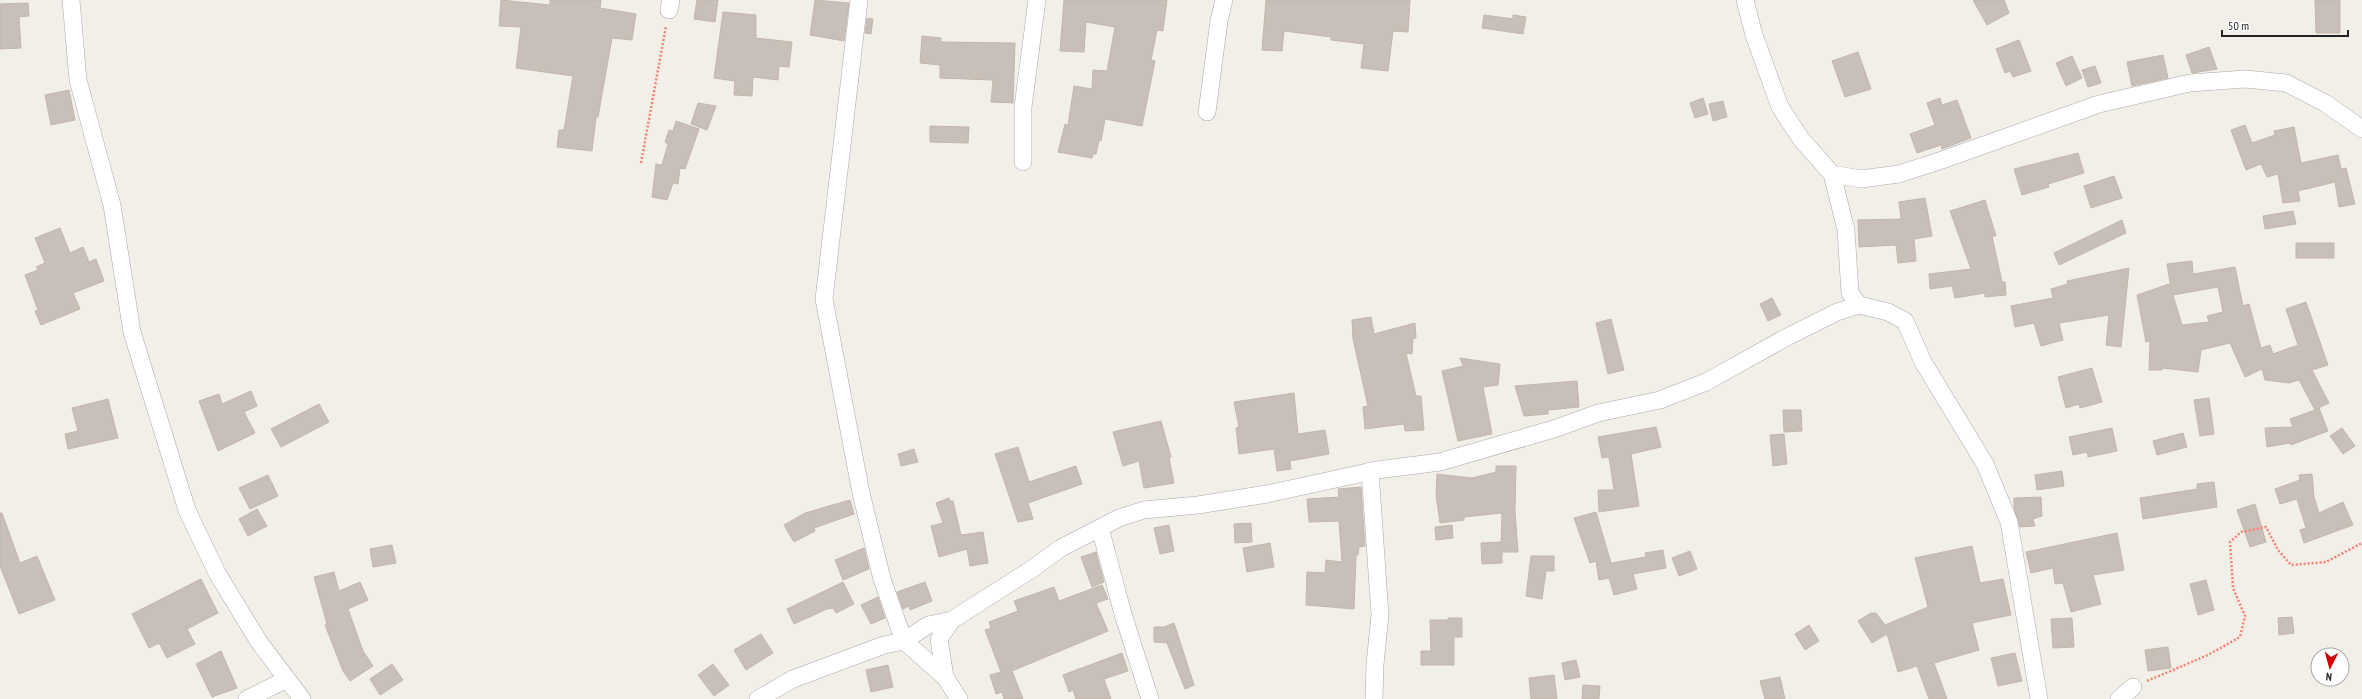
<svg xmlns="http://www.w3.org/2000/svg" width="2362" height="699" font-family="'PT Sans Narrow',sans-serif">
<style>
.building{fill:#c7bfb8;stroke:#c4b6ab;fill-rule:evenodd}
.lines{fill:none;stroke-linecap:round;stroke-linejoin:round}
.minor-casing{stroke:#a9a9a9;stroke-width:18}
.path{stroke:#fa8072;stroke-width:2.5;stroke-dasharray:2 2;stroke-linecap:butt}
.minor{stroke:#fff;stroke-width:17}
</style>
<rect width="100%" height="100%" fill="#f2efe9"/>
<g class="building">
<path d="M501,0l49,5v-5h51l-1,8 36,6 -4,26 -20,-2 -14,79h-2l-4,34 -35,-4 2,-17h5l9,-54 -57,-8 5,-41 -22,-1z"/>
<path d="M697,0h21l-3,22 -21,-3z"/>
<path d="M815,0l34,3 -5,38 -34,-6z"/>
<path d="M1064,0h103l-4,31 -6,-1 -6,30 4,1 -13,65 -37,-7 -4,22 -2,-1 -3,14h-3l-1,4 -34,-6 7,-28 3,1 6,-39 18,3 1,-19 14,1 8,-44 -29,-5 -2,30 -24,-1z"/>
<path d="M1266,0h144l-2,32 -15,-1 -5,40 -27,-3 3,-24 -33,-4v-3l-47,-6 -2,20 -20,-1z"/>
<path d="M1973,0h31l5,13 -22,12z"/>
<path d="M2315,0h25v33h-24z"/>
<path d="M28,3l1,13 -10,1 2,31 -21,1v-45z"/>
<path d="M723,12l33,3v23l36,4 -3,25 -10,-1 -1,14 -25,-3 -1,19 -18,-1 1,-14 -21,-3z"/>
<path d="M1484,15l29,4v-4l13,2 -3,17 -41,-6z"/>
<path d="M867,18l6,1 -2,15 -6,-1z"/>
<path d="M922,36l19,2v4l74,1 -2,60 -22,-1 2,-22 -53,-2v-13l-20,-2z"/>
<path d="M2019,40l12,31 -18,6 -3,-6 -5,2 -9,-24z"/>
<path d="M2209,47l8,22 -25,4 -6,-18z"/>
<path d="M1858,52l13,37 -26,8 -13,-36z"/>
<path d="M2163,55l5,23 -36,8 -5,-24z"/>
<path d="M2072,56l10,22 -16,8 -10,-23z"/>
<path d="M2095,66l6,17 -13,4 -6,-17z"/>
<path d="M69,90l6,30 -24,5 -6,-30z"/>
<path d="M1703,98l5,16 -13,4 -5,-15z"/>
<path d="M1940,98l2,7 15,-5 14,38 -29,11 -1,-4 -24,8 -7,-19 25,-9 -8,-22z"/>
<path d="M1723,101l4,16 -14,4 -4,-17z"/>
<path d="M698,103l18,3 -9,24 -16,-6z"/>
<path d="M676,121l23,8 -14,40 -5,-1 -2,16 -5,-1 -6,17 -15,-3 4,-33 6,1 6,-21 -3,-2 4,-12 4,1z"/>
<path d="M2245,125l7,18 23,-8 -1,-4 20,-4 7,36 37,-8 3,14 5,-1 9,36 -16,3 -4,-25 -37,9 2,10 -17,2 -5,-29 -11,3 -6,-13 -15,6 -15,-40z"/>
<path d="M930,126l39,1 -1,16 -38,-1z"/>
<path d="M2078,153l6,20 -36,11 1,3 -27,8 -8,-26z"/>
<path d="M2114,176l8,22 -31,10 -7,-22z"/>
<path d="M1925,198l7,38 -18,3 2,22 -18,2 -2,-18 -37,2 -1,-27 43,-1 -2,-17z"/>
<path d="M1985,200l11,36h-4l10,46h3l1,13 -21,2v-4l-30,5 -3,-12 -22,3 -1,-15 42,-5 -21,-58z"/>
<path d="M2293,211l3,13 -31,5 -2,-13z"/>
<path d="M2122,220l4,13 -67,32 -5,-12z"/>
<path d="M60,228l10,25 13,-6 6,15 7,-3 8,22 -31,12 7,16 -39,16 -6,-14 3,-1 -13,-35 13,-5 -2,-3 9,-4 -10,-25z"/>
<rect x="2296" y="243" width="38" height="15"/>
<path d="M2192,261l1,13 42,-7 8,39 6,-2 12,44 9,-3 3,9 25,-9 -12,-36 20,-7 22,63 -16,5 17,33 -13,6 3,-1 9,23 -37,14 -1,-2 -23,4 -2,-19 28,-1 -3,-8 25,-9 -16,-30 -10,3 -24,-3 -3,-11 -17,8 -15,-34 -29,7 -3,22 -36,-4v2h-13l1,-29 -4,1 -9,-47 32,-11 2,5 -4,-25zM2218,287l5,25 -16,4 2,6 -27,3 -9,-30z"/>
<path d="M2129,268l-8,79 -15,-2 3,-30 -50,8 4,17 -22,6 -7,-23 -19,4 -4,-21 42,-8 -2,-9 17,-5 -1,-3z"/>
<path d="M1772,298l9,17 -13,6 -8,-17z"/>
<path d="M1371,317l3,17 41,-11 1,15h-3l-1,16 -6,-1 10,43h5l3,34 -19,1 -1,-7 -39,5 -2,-22 5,-1 -15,-67 -1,-19z"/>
<path d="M1611,319l13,51 -16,4 -12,-51z"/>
<path d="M1460,358l40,6 -2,21 -15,2 9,47 -34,7 -16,-70 21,-5z"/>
<path d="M2092,368l10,34 -22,6 -1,-4 -13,4 -8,-31z"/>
<path d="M1577,381l2,26 -31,3v4l-24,2 -9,-30z"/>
<path d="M251,391l6,15 -13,6 11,21 -37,18 -19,-50 20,-7 3,10z"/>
<path d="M1294,393l4,41 27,-4 4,24 -39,7 1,8 -14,2 -3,-22 -35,5 -3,-26 3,-1 -5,-25z"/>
<path d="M2209,398l5,36 -14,2 -6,-36z"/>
<path d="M108,399l10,39 -50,11 -3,-15 13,-3 -6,-23z"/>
<path d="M319,404l10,18 -48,25 -10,-18z"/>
<path d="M1783,410h18l1,21 -18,1z"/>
<path d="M1161,421l10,36 -2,1 5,25 -30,5 -5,-27 -16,5 -10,-34z"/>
<path d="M1656,427l5,20 -30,7 8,52 -40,6 -1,-22h16l-5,-33 -7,1 -4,-21z"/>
<path d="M2112,428l5,23 -29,6 -1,-5 -14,3 -4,-18z"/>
<path d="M2342,428l13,18 -12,8 -13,-18z"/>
<path d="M2183,433l4,14 -30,8 -4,-14z"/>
<path d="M1784,434l3,30 -14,2 -3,-31z"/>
<path d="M1018,447l11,35 47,-16 6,18 -54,19 5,16 -15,3 -23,-68z"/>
<path d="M914,449l4,13 -17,4 -3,-12z"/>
<path d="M1496,466h20l-1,45 3,41h-16v11l-20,1 -1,-21 20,-1v3l1,-32 -38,4v3l-24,3 -4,-28 1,-21 35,4 24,-6z"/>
<path d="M2062,471l2,15 -27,4 -2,-15z"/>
<path d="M2312,474l2,23 5,16 24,-11 10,23 -49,18 -4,-13 6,-2 -9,-29 -17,5 -5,-15 25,-9 -1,-5z"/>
<path d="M268,475l10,21 -28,13 -11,-21z"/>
<path d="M2214,482l3,25 -74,12 -3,-21 57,-9v-5z"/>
<path d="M1361,487l4,59 -6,1 -1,8h-2l-2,54 -48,-4 1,-33 18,1 1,-13 16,2 -3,-41 -30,1 -2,-23 32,-2 -1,-8z"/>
<path d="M2041,497l1,19 -9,3 2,7 -15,1 -6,-19v-10z"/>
<path d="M949,498l1,3h3l8,34 22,-3 5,31 -18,3 -3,-17 -28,8 -8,-31 12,-3 -7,-20z"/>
<path d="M850,500l4,14 -40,14 1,3 -21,11 -10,-17 21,-12z"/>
<path d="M2255,504l11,38 -16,5 -13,-37z"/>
<path d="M257,509l10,17 -19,10 -9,-17z"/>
<path d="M1596,512l15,51 35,-6 -1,-4 18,-3 3,18 -33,6 4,15 -23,6 -5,-17 -10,2 -3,-19 -6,2 -16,-45z"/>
<path d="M0,513h2l18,50 17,-7 18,44 -36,14 -19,-48z"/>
<path d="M1251,523l1,19 -17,1 -1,-19z"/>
<path d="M1169,525l5,26 -14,3 -6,-26z"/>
<path d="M1452,525l1,13 -17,2 -1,-13z"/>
<path d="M2117,533l7,37 -31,5 8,29 -30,8 -8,-29 -8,1 -2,-16 -22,5 -5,-21z"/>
<path d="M1270,543l4,24 -27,5 -4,-24z"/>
<path d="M392,545l4,18 -23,4 -3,-18z"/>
<path d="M1972,546l8,37 23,-4 8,36 -39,8 7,27 -45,13 13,36h-18l-12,-33 -19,6 -11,-38 -15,9 -14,-22 13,-8h5l9,12 43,-18 -13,-49z"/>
<path d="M864,548l5,21 -26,11 -8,-20z"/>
<path d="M1690,551l7,18 -18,7 -7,-18z"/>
<path d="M1096,552l8,30 -12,5 -11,-30z"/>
<path d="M1531,556h23v15h-8l-4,28 -16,-3z"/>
<path d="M334,572l5,19 21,-9 8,18 -20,9 15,42 10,15 -23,15 -7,-10 -18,-46 2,-1 -13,-47z"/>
<path d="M201,579l17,34 -31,16 8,15 -28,14 -8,-15 -10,5 -17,-34z"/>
<path d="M2206,580l8,30 -16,5 -8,-31z"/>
<path d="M843,582l11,22 -18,9 -3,-5 -6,1 -33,15 -7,-15z"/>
<path d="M925,582l7,19 -22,9 -1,-4 -6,3 -6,-17z"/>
<path d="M1102,585l6,14 -12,4 12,28 -96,40 11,28h-19l-2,-7 -6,2 -6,-19 11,-3 -16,-42 6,-2 -2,-6 29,-11 -4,-10 40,-14 5,14z"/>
<path d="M878,597l7,21 -14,6 -10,-19z"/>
<path d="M2292,617l2,16 -15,2 -1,-17z"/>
<path d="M1448,618h14v19h-8v28h-33v-14h10l-1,-31h18z"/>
<path d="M2072,618l2,29 -21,1 -2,-29z"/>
<path d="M1174,623l20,62 -9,4 -18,-46 -13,-1v-15h10z"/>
<path d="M1809,625l10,16 -14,9 -10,-16z"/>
<path d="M761,634l12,19 -27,17 -12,-20z"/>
<path d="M2168,647l3,21 -23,3 -3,-21z"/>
<path d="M221,651l16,37 -25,9 -16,-33z"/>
<path d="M1122,653l6,18 -24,8 7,20h-35l-3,-9 -4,2 -6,-17z"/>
<path d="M2015,653l7,28 -24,5 -7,-28z"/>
<path d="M1576,660l4,17 -15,3 -3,-17z"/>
<path d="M392,664l11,16 -23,15 -10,-16z"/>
<path d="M713,664l16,21 -15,11 -16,-21z"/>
<path d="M888,665l5,22 -22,5 -5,-22z"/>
<path d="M1554,675l3,24h-26l-2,-21z"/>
<path d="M1780,677l5,22h-20l-5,-18z"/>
<path d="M1583,685l17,1 -1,13h-17z"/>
</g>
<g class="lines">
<g class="minor-casing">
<g id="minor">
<path d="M71,0l7,80 34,125 20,127 55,178 30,63 42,69 43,57"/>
<path d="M859,0l-35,299 37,194 21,86 22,62 41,36 14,22"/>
<path d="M1745,0l9,35 26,72 21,32 31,35 29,5 38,-5 43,-14 157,-56 91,-21 55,-4 41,4 39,20 37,26"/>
<path d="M669,10l2,-10"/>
<path d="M1207,112l12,-91 5,-21"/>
<path d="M1023,162v-55l14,-107"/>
<path d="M1832,174l14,56 4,63 9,12 29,7 17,9 18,41 62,102 24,58 30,177"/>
<path d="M1370,471l10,144 -5,49 -1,35"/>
<path d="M1100,528l23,86 27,85"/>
<path d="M945,677l-6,-38 13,-19"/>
<path d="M247,699l40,-20"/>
<path d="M758,699l35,-20 91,-34 20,-4 24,-16 24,-5 80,-51 29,-21 58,-30 25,-8 54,-5 69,-11 110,-24 63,-8 117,-34 41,-15 62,-13 46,-18 81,-45 50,-25 22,-7"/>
<path d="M2119,699l14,-12"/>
</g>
</g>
<g class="path">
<path d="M641,163l25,-137"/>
<path d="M2147,681l61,-26 32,-18 5,-21 -12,-28 -3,-46 11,-10 25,-5 12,23 13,15 35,-3 36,-19"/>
</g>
<use href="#minor" class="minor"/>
</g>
<g transform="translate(2330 667) rotate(186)"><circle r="19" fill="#ffffff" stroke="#a7a7a7"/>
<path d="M0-3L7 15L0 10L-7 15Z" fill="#d40000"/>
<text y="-6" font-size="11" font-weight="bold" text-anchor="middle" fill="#222222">N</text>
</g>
<path d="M2222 30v6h126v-6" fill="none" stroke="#222222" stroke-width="2"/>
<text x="2228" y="30" font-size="12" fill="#222222" stroke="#ffffff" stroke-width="3" paint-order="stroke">50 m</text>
</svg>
